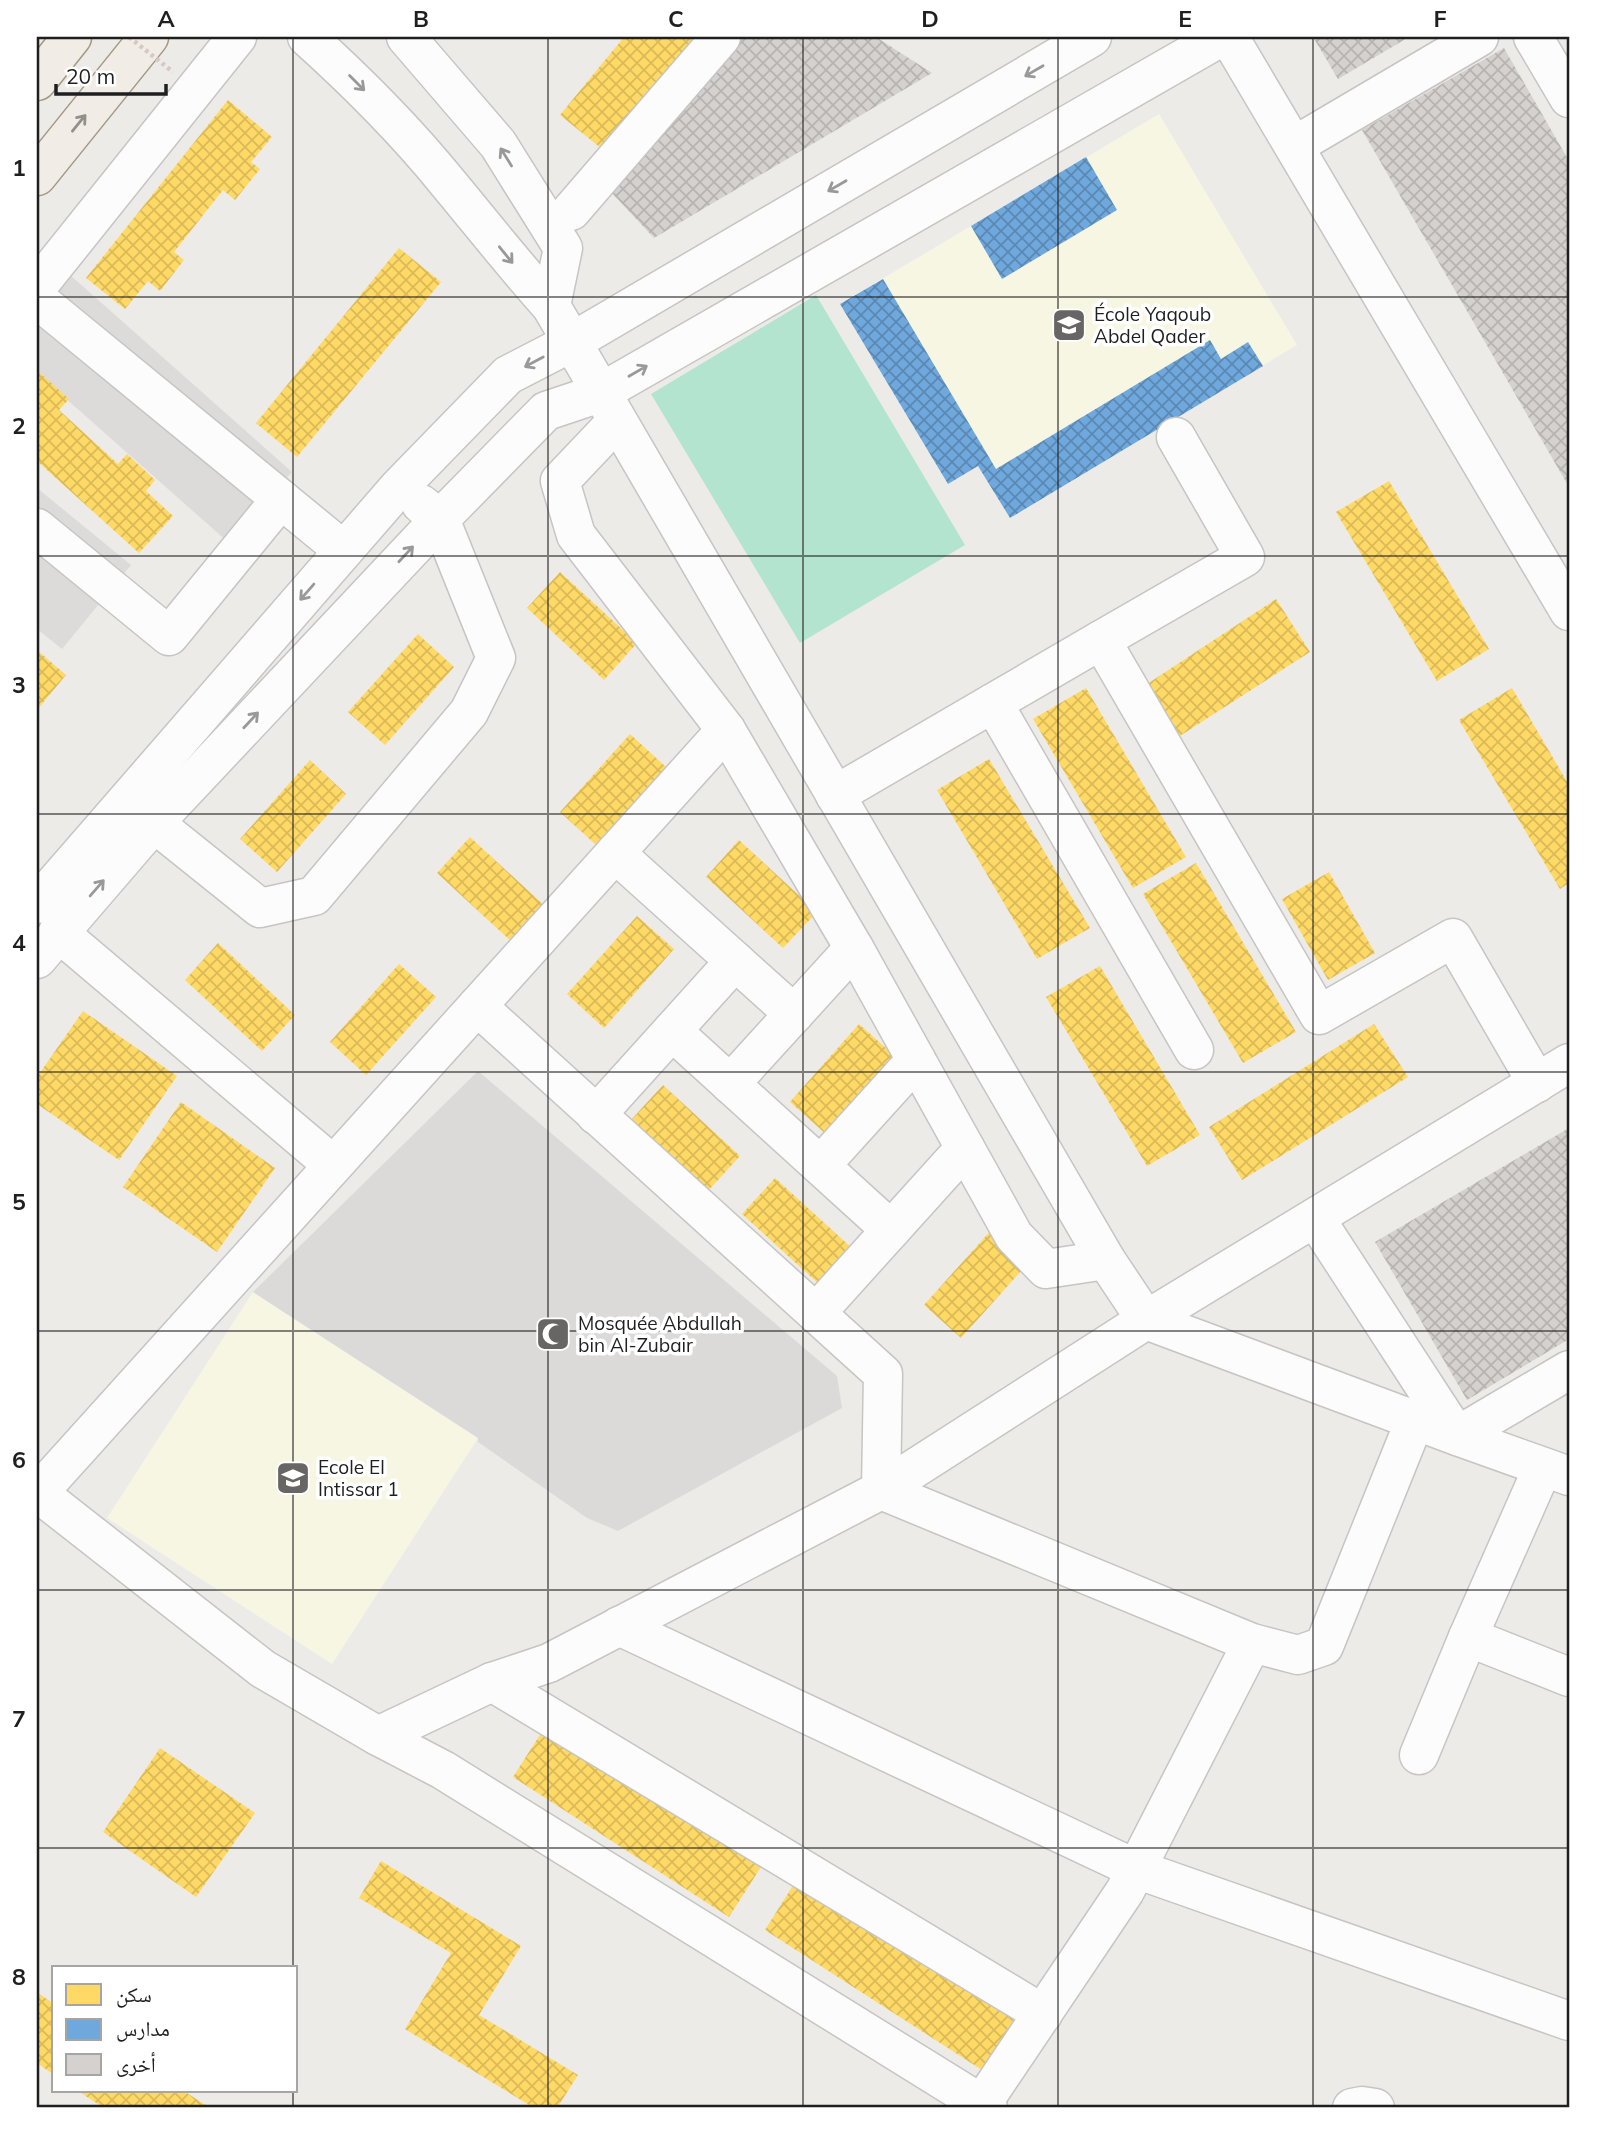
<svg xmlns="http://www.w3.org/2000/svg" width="1606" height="2145" font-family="Mulish,'Noto Naskh Arabic',sans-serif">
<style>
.residential{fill:#dcdbd9}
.education{fill:#f7f6e2}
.religious{fill:#dbdad9}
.pitch{fill:#b2e4cf}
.homes{fill:url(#homes-cross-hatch)}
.schools{fill:url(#schools-cross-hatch)}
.building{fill:url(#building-cross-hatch)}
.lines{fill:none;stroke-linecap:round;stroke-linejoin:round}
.minor-casing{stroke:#c6c5c4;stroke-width:41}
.major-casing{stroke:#a39884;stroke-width:41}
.minor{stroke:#fcfcfc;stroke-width:38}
.major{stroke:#f1ece5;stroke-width:38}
.path-bridge{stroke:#d6c8c7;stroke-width:4.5;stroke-dasharray:3.5 3.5;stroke-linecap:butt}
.oneway{stroke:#999}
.oneway2{stroke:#92908c}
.grid{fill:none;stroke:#1f1f1f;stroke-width:2;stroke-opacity:0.55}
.labels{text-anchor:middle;stroke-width:7;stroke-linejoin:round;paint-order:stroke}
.poi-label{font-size:19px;fill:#1f1f1f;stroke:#fff;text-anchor:start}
.neatline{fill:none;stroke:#1f1f1f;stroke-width:2.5}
.grid-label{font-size:23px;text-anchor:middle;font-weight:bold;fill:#1f1f1f}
</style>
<defs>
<pattern id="homes-cross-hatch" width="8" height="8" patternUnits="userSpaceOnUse" patternTransform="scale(1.75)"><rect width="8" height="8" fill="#ffd966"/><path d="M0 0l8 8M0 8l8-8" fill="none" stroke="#daba58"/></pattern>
<pattern id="schools-cross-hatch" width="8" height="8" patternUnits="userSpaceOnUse" patternTransform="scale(1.75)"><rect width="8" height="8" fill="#6fa8dc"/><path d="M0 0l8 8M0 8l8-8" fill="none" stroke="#5b88b2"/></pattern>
<pattern id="building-cross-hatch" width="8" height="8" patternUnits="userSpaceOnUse" patternTransform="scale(1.75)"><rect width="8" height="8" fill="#d4d1ce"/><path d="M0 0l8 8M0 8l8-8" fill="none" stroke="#b6b3b0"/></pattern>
</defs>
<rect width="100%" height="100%" fill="#edebe8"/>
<g class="residential">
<path d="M69,274l223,198 -63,71 -192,-170v-62z"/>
<path d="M37,488l94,77 -69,84 -25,-20z"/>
</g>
<g class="education">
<path d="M1159,114l138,231 -287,173 -32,-52 -30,18 -108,-180z"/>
<path d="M253,1292l225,146 -146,226 -225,-146z"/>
</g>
<path class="religious" d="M478,1071l359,305 5,32 -224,123 -31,-13 -109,-76v-4l-225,-146z"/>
<path class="pitch" d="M816,295l149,250 -165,98 -149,-249z"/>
<g class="homes">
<path d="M624,37h70l-92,112 -42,-34z"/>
<path d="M228,100l44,37 -21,25 9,7 -25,31 -12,-10 -49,62 10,8 -24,31 -12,-10 -23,28 -39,-31z"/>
<path d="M399,248l42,34 -144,175 -41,-34z"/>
<path d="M39,372l30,27 -10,11 59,54 9,-10 28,26 -9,11 27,25 -34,37 -102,-92v-86z"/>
<path d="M1389,481l100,168 -52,32 -101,-169z"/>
<path d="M560,572l77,71 -33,37 -77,-72z"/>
<path d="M1276,599l34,53 -141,91 -34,-51z"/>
<path d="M418,634l36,33 -69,78 -37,-33z"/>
<path d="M37,650l29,25 -29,35z"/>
<path d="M1086,688l100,169 -53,31 -100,-169z"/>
<path d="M1512,688l57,97v98l-9,6 -101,-169z"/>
<path d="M630,734l36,33 -70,78 -36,-33z"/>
<path d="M989,759l101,169 -53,31 -100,-169z"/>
<path d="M310,760l36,34 -69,78 -37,-33z"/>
<path d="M470,837l77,71 -33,36 -77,-71z"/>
<path d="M739,840l78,72 -34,36 -77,-71z"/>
<path d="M1196,863l100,169 -53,31 -100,-169z"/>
<path d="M1329,872l46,81 -47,27 -46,-81z"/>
<path d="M637,916l37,33 -70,79 -37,-34z"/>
<path d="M218,943l77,72 -33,36 -77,-71z"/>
<path d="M399,964l37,33 -70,78 -36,-33z"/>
<path d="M1100,966l100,169 -53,31 -101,-169z"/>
<path d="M83,1011l94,65 -58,84 -82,-56v-27z"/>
<path d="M859,1024l37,33 -69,78 -37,-33z"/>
<path d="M1374,1024l34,53 -166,103 -33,-53z"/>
<path d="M663,1085l77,71 -33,36 -77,-71z"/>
<path d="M181,1102l94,66 -58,84 -94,-65z"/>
<path d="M775,1178l78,71 -33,36 -78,-71z"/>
<path d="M994,1227l37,33 -70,78 -37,-33z"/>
<path d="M545,1727l216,140 -32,50 -216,-140z"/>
<path d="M160,1748l95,65 -59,84 -93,-65z"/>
<path d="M381,1861l140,85 -42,69 99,60 -21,33h-23l-129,-79 46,-76 -92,-55z"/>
<path d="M797,1879l217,140 -32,51 -217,-140z"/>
<path d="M37,1992l17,12v71l-17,-12z"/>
<path d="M78,2091h106l26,17h-106z"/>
</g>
<g class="schools">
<path d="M1086,157l31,53 -115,69 -31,-53z"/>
<path d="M883,279l113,190 214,-129 11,19 27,-17 15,24 -253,152 -32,-52 -30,18 -108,-180z"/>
</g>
<g class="building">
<path d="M738,37h138l56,36 -278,165 -44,-47z"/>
<path d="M1313,37h96l-71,42z"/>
<path d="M1504,48l65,113v326l-207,-357z"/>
<path d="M1569,1128v211l-102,61 -92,-158z"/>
</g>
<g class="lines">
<g class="minor-casing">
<g id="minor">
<path d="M307,37c50,45 98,93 141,146 34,41 67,83 103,123l555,954 40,60 311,116 112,40"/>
<path d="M406,37l92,107 65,104 -12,58"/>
<path d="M1229,37l340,574"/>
<path d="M1533,37l36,61"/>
<path d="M1294,146l185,-109"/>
<path d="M571,211l150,-174"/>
<path d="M37,287l200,-250"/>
<path d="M37,299l306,251"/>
<path d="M616,422l-56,59 16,54 150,195 128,218 160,288 32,33 60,-9"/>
<path d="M37,528l132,108 112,-137"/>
<path d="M1101,640l144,-83 -69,-120"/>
<path d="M993,703l108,-63 218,375 134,-77 84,145"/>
<path d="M835,795l158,-92 201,347"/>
<path d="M154,823l106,85 54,-12 155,-184 27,-54 -56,-139 -19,-15"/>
<path d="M615,853l179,161"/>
<path d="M37,904l362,-417 109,-112 64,-33 520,-305"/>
<path d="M58,932l275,233"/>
<path d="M37,959l117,-136 286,-304 106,-108 54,-18 621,-356"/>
<path d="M477,1006l406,368 -2,116 371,153 46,12 26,-9 91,-226"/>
<path d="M672,1031l219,199"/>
<path d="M730,1084l124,-136"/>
<path d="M596,1115l139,-154"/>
<path d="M821,1165l95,-105"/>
<path d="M1315,1218l142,218 112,-66"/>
<path d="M816,1313l149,-165"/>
<path d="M37,1492l226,177 115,67 114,-54 57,-19 332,-173 265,-170 423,-257"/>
<path d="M38,1493l688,-763"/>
<path d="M619,1626l517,243 433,152"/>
<path d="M1468,1637l101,40"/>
<path d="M492,1682l551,332"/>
<path d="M378,1736l65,34 545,338"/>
<path d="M1419,1755l49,-118 75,-170"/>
<path d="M979,2108l146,-217 127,-248"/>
<path d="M1352,2108l10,-2 13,2"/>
</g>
</g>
<g class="major-casing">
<g id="major">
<path d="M37,81l35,-44"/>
<path d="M37,176l112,-139"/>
</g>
</g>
<use href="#minor" class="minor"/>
<use href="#major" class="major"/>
<path class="path-bridge" d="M129,37l44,35"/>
</g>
<defs><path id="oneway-shaft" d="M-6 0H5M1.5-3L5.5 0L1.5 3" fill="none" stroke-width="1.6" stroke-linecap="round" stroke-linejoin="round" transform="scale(1.75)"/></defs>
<g class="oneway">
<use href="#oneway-shaft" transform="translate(1034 71) rotate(150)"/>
<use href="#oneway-shaft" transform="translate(357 83) rotate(45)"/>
<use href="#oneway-shaft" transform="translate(506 157) rotate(-122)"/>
<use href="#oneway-shaft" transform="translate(837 186) rotate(150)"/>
<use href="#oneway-shaft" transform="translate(506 255) rotate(51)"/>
<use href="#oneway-shaft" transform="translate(534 362) rotate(152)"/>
<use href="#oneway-shaft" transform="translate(638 371) rotate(-30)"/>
<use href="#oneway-shaft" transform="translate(406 554) rotate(-47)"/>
<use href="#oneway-shaft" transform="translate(307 592) rotate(131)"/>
<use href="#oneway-shaft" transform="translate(251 720) rotate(-47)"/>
<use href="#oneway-shaft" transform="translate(97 888) rotate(-49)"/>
</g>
<use class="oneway2" href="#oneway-shaft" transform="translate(79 123) rotate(-51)"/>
<path class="grid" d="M293,37v1931M548,37v2071M803,37v2071M1058,37v2071M1313,37v2071M37,297h1532M37,556h1532M37,814h1532M37,1072h1532M37,1331h1532M37,1590h1532M37,1848h1532M293,2091v17"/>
<defs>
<g id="school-square" transform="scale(1.75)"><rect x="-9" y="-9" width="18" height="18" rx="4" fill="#676665" stroke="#fff"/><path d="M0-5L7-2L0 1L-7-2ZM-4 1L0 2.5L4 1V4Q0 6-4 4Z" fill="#fff"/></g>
<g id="mosque-square" transform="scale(1.75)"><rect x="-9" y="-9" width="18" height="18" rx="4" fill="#676665" stroke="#fff"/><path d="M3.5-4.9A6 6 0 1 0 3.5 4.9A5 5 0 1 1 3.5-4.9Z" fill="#fff"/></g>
</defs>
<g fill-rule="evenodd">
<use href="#school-square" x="1069" y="325"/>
<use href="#mosque-square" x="553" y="1334"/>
<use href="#school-square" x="293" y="1478"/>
</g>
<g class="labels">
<g class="poi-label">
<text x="1094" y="321">École Yaqoub<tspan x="1094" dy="22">Abdel Qader</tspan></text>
<text x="578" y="1330">Mosquée Abdullah<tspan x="578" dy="22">bin Al-Zubair</tspan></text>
<text x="318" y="1474">Ecole El<tspan x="318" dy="22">Intissar 1</tspan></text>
</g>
</g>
<rect width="1606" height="2145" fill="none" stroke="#ffffff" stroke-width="77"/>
<rect x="52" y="1966" width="245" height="126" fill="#ffffff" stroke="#a5a5a5" stroke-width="2"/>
<rect x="66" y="1984" width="35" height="21" fill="#ffd966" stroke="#a5a5a5" stroke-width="2"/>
<text x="116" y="2002" font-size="21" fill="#1f1f1f">سكن</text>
<rect x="66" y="2019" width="35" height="21" fill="#6fa8dc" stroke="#a5a5a5" stroke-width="2"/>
<text x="116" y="2036" font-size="21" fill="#1f1f1f">مدارس</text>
<rect x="66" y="2054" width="35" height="21" fill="#d4d1ce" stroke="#a5a5a5" stroke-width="2"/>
<text x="116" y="2072" font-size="21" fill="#1f1f1f">أخرى</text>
<path d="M56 84v10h110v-10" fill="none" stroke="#1f1f1f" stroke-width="3.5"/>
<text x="66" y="84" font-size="21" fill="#1f1f1f" stroke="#ffffff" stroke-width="5" paint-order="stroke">20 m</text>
<rect x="38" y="38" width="1530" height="2068" class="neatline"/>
<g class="grid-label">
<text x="166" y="27">A</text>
<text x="421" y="27">B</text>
<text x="676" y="27">C</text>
<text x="930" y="27">D</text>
<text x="1185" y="27">E</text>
<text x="1440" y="27">F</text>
<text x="19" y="176">1</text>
<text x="19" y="434">2</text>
<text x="19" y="693">3</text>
<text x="19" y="951">4</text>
<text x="19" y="1210">5</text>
<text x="19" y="1468">6</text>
<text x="19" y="1727">7</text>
<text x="19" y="1985">8</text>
</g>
</svg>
